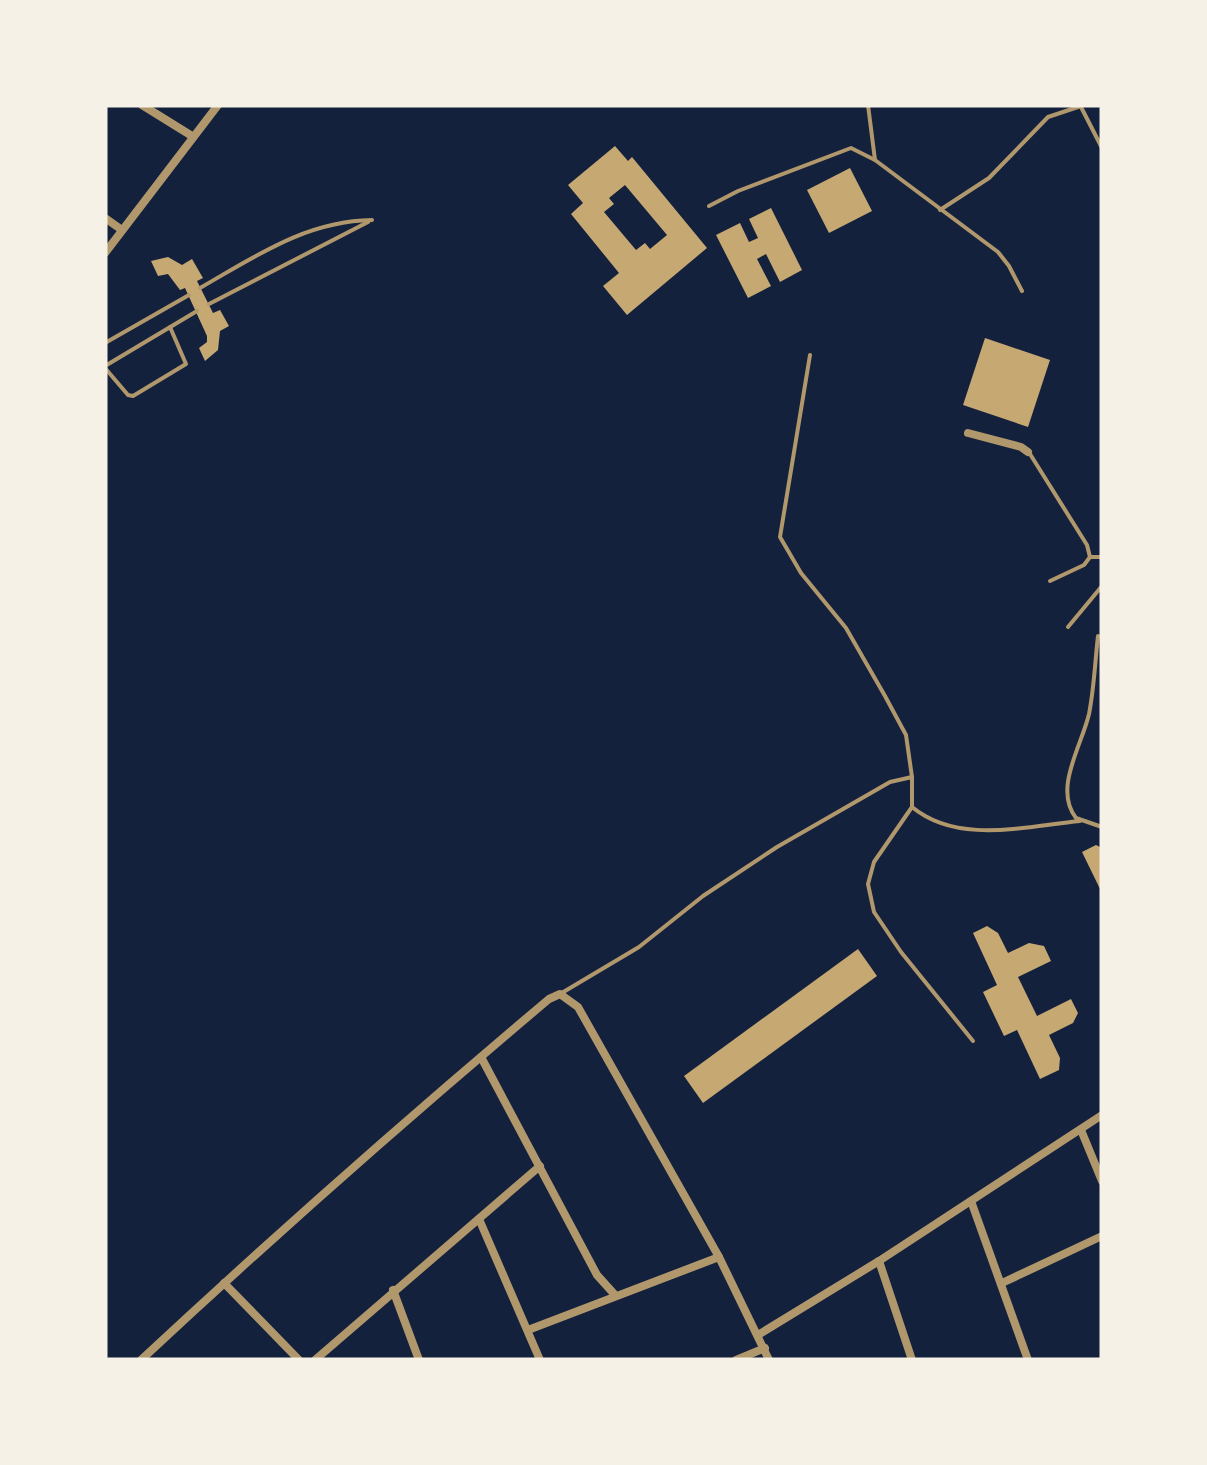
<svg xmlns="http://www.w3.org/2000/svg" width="1207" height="1465" font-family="'Playfair Display',serif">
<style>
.building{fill:#c6a872;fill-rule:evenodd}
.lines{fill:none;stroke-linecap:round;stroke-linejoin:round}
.service{stroke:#b1986c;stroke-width:4}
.minor{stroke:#b1986c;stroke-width:8}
</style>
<rect width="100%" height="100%" fill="#14213d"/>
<g class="building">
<path d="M615,146l13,15 4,-4 75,91 -80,67 -24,-29 16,-13 -48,-59 12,-11 -15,-18zM625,185l42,50 -17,14 -5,-6 -9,7 -32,-38 10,-8 -5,-6z"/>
<path d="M850,168l22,43 -43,22 -22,-43z"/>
<path d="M771,208l31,62 -22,12 -14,-28 -9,5 14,27 -23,12 -32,-63 24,-12 9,19 9,-4 -9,-19z"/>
<path d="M168,257l14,8 10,-6 11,19 -6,3 16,32 7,-3 9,16 -9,5 -2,19 -13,11 -6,-13 8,-6v-6l-22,-48 -5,2 -12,-16 -10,2 -7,-15z"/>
<path d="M985,338l65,22 -22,67 -65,-22z"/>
<path d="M1096,845l6,3v45l-20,-41z"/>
<path d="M987,926l11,7 10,20 21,-10 15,3 7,15 -33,16 19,39 34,-17 7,14 -5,10 -24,12 11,23 -1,12 -19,9 -23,-49 -13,6 -21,-44 14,-7 -24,-52z"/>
<path d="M858,949l19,27 -174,127 -19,-27z"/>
</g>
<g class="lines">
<g class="service">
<path d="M868,105l7,55"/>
<path d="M1080,105l22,43"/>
<path d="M709,206l29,-15 113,-43 24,12 123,92 11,14 13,25"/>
<path d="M940,210l49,-32 59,-61 33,-11"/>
<path d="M200,288c56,-32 106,-67 172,-68"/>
<path d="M209,304l159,-82"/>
<path d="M105,343l84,-48"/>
<path d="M810,355l-30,182 21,36 45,55 39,68 21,39 6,42"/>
<path d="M105,366l92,-55"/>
<path d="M105,368l23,27 5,1 53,-32 -16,-37"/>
<path d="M1030,454l57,91 3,12"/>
<path d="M1050,581l34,-16 6,-8h12"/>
<path d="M1068,627l34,-41"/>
<path d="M1098,636c-3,26 -4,53 -9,78 -7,31 -36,75 -13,104l26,9"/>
<path d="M912,807l-38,55 -6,22 6,28 27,40 72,89"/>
<path d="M560,994l79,-47 64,-51 74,-49 113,-65 22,-5v30c46,38 114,19 168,14"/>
</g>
<g class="minor">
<path d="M142,105l50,31"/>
<path d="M105,218l17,12"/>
<path d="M105,253l113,-148"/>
<path d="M968,433l53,14 7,5"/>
<path d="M481,1057l116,218 18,20"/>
<path d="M1081,1130l21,51"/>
<path d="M971,1201l57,159"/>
<path d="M479,1219l61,141"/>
<path d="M879,1261l33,99"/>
<path d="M224,1283l75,77"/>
<path d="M1002,1283l100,-47"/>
<path d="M393,1290l26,70"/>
<path d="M528,1330l191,-73"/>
<path d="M758,1335l121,-74 223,-146"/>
<path d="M141,1360c133,-124 269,-244 408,-361l11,-5 18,13 141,250 50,103"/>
<path d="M315,1360l225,-194"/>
<path d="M736,1360l29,-12"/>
</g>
</g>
<rect width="1207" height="1465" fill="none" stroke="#f6f1e7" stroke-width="215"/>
</svg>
